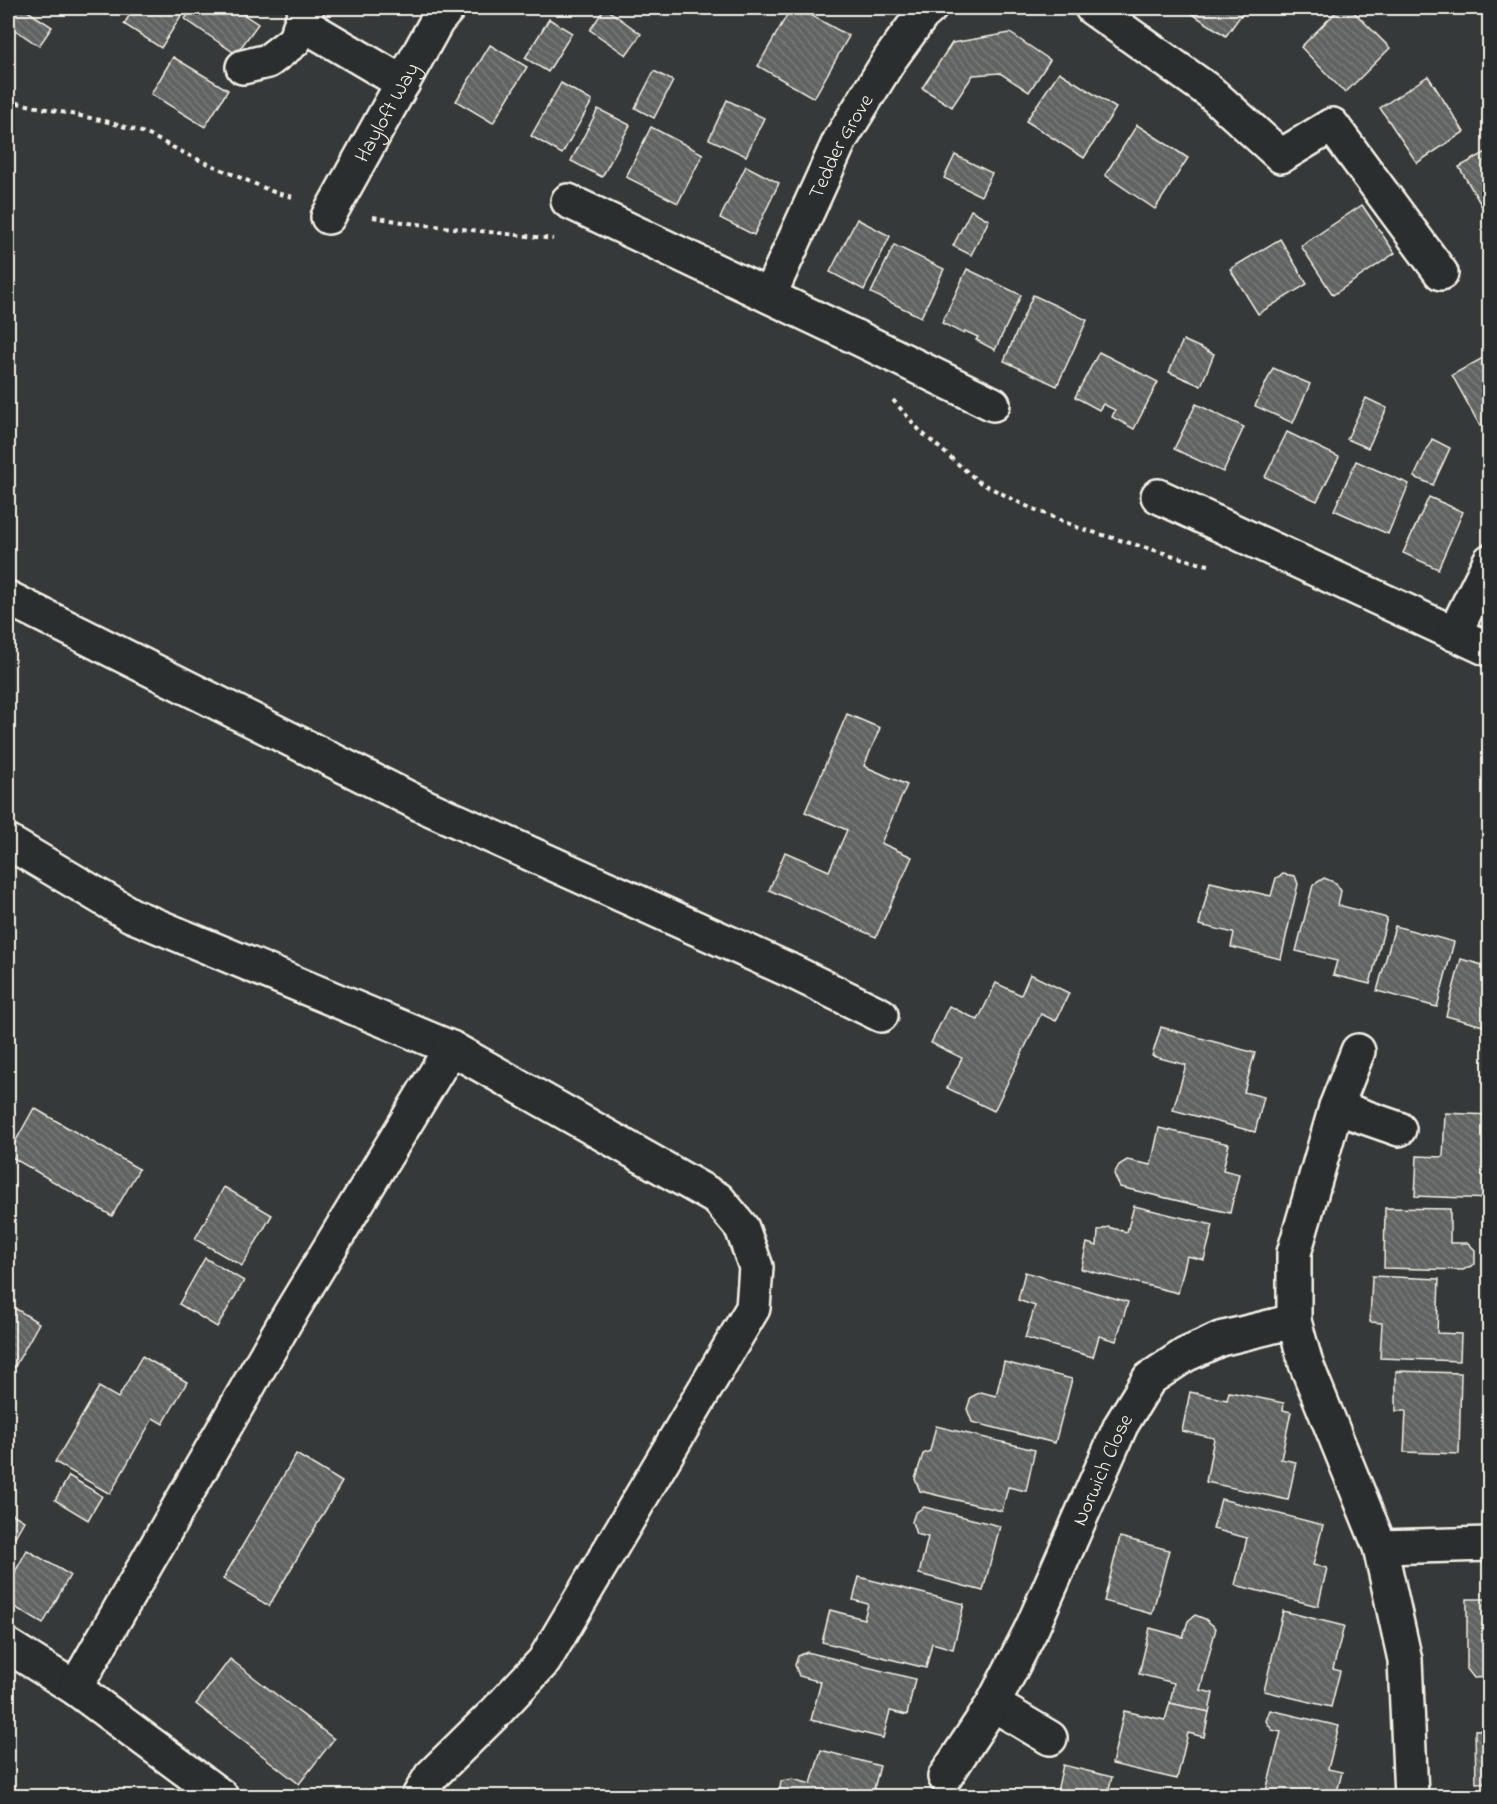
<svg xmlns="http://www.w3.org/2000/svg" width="1497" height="1804" font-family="'Indie Flower',sans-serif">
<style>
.building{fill:url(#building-back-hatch);stroke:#f4f1e8;stroke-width:1.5}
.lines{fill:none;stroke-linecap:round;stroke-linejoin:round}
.minor-casing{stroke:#f4f1e8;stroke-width:38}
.path{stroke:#f4f1e8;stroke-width:4;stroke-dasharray:4.5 4.5;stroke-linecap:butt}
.minor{stroke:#2a2d2e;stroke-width:33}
.labels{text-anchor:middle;stroke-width:5;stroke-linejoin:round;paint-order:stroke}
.street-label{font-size:21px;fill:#f4f1e8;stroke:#2a2d2e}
</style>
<defs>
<pattern id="building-back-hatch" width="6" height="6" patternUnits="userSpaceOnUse" patternTransform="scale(1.5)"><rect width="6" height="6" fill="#616362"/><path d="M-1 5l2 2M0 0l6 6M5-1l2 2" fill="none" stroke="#787a78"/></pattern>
</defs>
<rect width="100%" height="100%" fill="#363939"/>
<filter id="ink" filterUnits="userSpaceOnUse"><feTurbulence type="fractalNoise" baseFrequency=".0167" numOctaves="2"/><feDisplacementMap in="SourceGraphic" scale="12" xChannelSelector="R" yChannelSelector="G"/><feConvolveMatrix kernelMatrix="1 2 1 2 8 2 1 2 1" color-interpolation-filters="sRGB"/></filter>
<g filter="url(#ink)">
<g class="building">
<path d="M17,8h6l29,19 -13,19 -31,-21v-4z"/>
<path d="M134,8h44l6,3 -23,37 -37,-24z"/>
<path d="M192,8h42l24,16 -22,30 -51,-35z"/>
<path d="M605,8l36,26 -15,21 -36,-25z"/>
<path d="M791,8h7l51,28 -35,62 -56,-32z"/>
<path d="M1183,8h63l-20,28z"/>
<path d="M1340,8h10l40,40 -45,45 -44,-46z"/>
<path d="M549,19l23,14 -24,39 -23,-14z"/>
<path d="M1010,33l40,27 -21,32 -29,-19 -27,2 -21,32 -30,-19 30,-45z"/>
<path d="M490,45l37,22 -34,56 -37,-22z"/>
<path d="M173,57l55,33 -23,37 -54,-33z"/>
<path d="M654,71l19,10 -19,37 -19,-10z"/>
<path d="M1059,72l57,36 -32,50 -58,-37z"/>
<path d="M1428,76l36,56 -47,31 -37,-55z"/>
<path d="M561,83l31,18 -30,53 -31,-18z"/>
<path d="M727,100l37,18 -18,38 -37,-17z"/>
<path d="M598,109l32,16 -28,52 -31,-16z"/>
<path d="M1137,125l51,33 -33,51 -50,-34z"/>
<path d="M651,127l52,27 -25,49 -52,-26z"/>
<path d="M1490,150v70l-31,-53z"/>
<path d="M955,155l37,18 -11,23 -37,-18z"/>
<path d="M746,166l33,17 -25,52 -34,-17z"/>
<path d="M1362,205l33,48 -62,42 -32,-49z"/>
<path d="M971,210l18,10 -18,35 -18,-9z"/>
<path d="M857,219l33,17 -26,54 -34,-18z"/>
<path d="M1280,239l27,45 -49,30 -28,-45z"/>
<path d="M894,245l50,24 -23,48 -50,-24z"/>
<path d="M967,269l54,26 -26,55 -19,-10 2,-3 -13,-6 -1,3 -22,-11z"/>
<path d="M1033,295l54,25 -30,66 -53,-25z"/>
<path d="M1183,340l31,14 -13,32 -32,-14z"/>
<path d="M1099,352l59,30 -24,47 -22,-12 3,-7 -12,-6 -4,6 -24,-13z"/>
<path d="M1490,354v67l-10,5 -28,-51z"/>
<path d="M1273,368l37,16 -17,39 -38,-17z"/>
<path d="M1366,398l21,10 -19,40 -21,-9z"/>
<path d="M1196,404l48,23 -21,45 -49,-23z"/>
<path d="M1287,432l52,25 -22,44 -52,-24z"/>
<path d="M1432,439l18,9 -17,37 -19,-8z"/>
<path d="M1356,461l53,23 -21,50 -54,-24z"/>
<path d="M1429,497l34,15 -25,57 -35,-16z"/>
<path d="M847,714l33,14 -16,38 43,19 -26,58 31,14 -36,80 -107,-47 16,-38 44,19 18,-41 -42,-18z"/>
<path d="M1283,874l12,2 3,8 -17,75 -50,-12 3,-14 -35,-8 11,-43 61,14 5,-18z"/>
<path d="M1324,878l12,5 5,8 -3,14 49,13 -17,66 -37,-9 4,-14 -41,-10 17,-66z"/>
<path d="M1395,926l59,16 -17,65 -60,-16z"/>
<path d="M1461,959l29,8v54l-3,6 -41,-11z"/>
<path d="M1030,974l39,19 -13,28 -15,-7 -47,97 -47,-23 15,-30 -31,-15 18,-37 29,14 18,-37 25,12z"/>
<path d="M1161,1027l94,26 -11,39 20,5 -9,35 -82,-22 13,-45 -34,-9z"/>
<path d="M34,1108l105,61 -27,47 -104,-61z"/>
<path d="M1445,1113l45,2v84l-75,-3 2,-40 26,1z"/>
<path d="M1159,1128l70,16 -6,26 16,4 -9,39 -110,-26 -6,-13 5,-9 8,-5 24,5z"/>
<path d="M224,1187l48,28 -30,51 -47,-27z"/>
<path d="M1134,1206l79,19 -9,35 -17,-4 -9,37 -97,-24 6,-26 10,3 1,-15 10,-4 19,5z"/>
<path d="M1385,1208l65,1v34h18l7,7v14l-12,6 -79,-2z"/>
<path d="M205,1258l39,23 -27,46 -38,-23z"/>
<path d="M1025,1272l103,30 -12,39 -17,-5 -6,21 -68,-19 10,-32 -17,-6z"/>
<path d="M1372,1276l67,3 -2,54 24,1 -1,27 -80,-3 2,-35 -12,-1z"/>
<path d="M8,1304l31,19 -25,45 -6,-4z"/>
<path d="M142,1356l45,26 -24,42 -10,-6 -43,76 -55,-32 44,-75 19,11z"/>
<path d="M1004,1362l68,17 -17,64 -83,-21 -5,-13 4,-12 10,-5 15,4z"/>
<path d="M1396,1371l65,2 -2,81 -55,-2 2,-41h-10z"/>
<path d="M1190,1392l37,8 2,-8 55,11 -1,7 8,2 -10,47 15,3 -8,38 -82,-18 8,-44 -32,-7z"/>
<path d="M936,1426l99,24 -9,41 -18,-4 -6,24 -82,-20 -5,-12 8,-25 7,-3z"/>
<path d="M296,1454l46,28 -73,124 -46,-27z"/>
<path d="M69,1476l33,20 -14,24 -33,-20z"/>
<path d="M1221,1499l102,26 -10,40 14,3 -9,38 -83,-21 12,-47 -34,-9z"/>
<path d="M924,1507l76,19 -17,65 -64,-17 9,-37 -12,-3 -4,-12 3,-9z"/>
<path d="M8,1511l16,10 -16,28z"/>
<path d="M1120,1537l49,13 -17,64 -48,-13z"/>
<path d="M27,1550l43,25 -27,49 -35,-21v-18z"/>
<path d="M859,1577l105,27 -11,45 -21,-6 -6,25 -104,-26 8,-32 34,9 4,-15 -15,-4z"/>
<path d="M1467,1599h23l-2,78 -14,1 -7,-9z"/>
<path d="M1283,1611l61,15 -11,43 7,2 -9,36 -67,-16z"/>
<path d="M1195,1615l10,4 11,9 -16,62 13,3 -4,19 -39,-9 4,-20 -35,-9 11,-46 33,9 5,-16z"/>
<path d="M807,1652l108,27 -8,36 -17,-4 -7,27 -72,-18 10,-38 -22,-6 -4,-11 3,-9z"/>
<path d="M230,1659l104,80 -35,45 -103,-80z"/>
<path d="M1170,1703l39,9 -5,25 -16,-4 -11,46 -65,-15 12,-53 41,9z"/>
<path d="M1270,1710l69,16 -11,43 14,3 -6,24h-48l-22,-5 15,-59 -9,-2 -6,-9z"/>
<path d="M1490,1729v53l-14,1 -1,-53z"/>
<path d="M821,1750l59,16 -8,30h-93l2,-15 12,-2 18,5z"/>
<path d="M1063,1765l49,12 -5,19h-51z"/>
<path d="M990,1788l32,8h-34z"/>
</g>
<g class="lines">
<g class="minor-casing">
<g id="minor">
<path d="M1092,8l117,83 72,65 51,-31 109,148"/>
<path d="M301,23l102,60"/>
<path d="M243,67l25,-6 26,-20 13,-33"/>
<path d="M568,201l292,138 133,65"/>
<path id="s1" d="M328,217l109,-196 11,-13"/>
<path id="s2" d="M769,296l71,-156 50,-81 32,-44 8,-7"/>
<path d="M1158,496l332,154"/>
<path d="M8,598l414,207 367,165 92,45"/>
<path d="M1454,634l36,-73"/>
<path d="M8,842l123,73 320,133 267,151 24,29 14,39 -3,41 -209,353 -49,52 -64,63 -12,20"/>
<path d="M1336,1107l63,22"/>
<path d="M1294,1321v-68l42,-146 22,-56"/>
<path d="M1380,1547l110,-3"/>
<path d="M8,1646l67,42 146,108"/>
<path d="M75,1688l210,-366 166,-274"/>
<path d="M993,1704l57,34"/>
<path id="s3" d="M945,1777l48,-73 39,-76 89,-203 28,-46 36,-24 35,-16 74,-18 12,43 74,183 25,113 6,136"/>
</g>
</g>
<g class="path">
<path d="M8,101l97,20 40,12 43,22 88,38 17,4"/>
<path d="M373,217l36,6 144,16"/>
<path d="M893,400l28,32 58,50 45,23 55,23 119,35 11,2"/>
</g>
<use href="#minor" class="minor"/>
</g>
</g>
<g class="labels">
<g class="street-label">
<text dy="7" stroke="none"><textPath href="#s1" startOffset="120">Hayloft Way</textPath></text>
<text dy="7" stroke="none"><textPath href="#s2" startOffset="166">Tedder Grove</textPath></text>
<text dy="7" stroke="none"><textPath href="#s3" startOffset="346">Norwich Close</textPath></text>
</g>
</g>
<rect width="1497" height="1804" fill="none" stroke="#2a2d2e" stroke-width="30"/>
<rect x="15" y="15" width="1467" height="1774" fill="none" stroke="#f4f1e8" stroke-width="2" filter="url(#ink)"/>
</svg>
